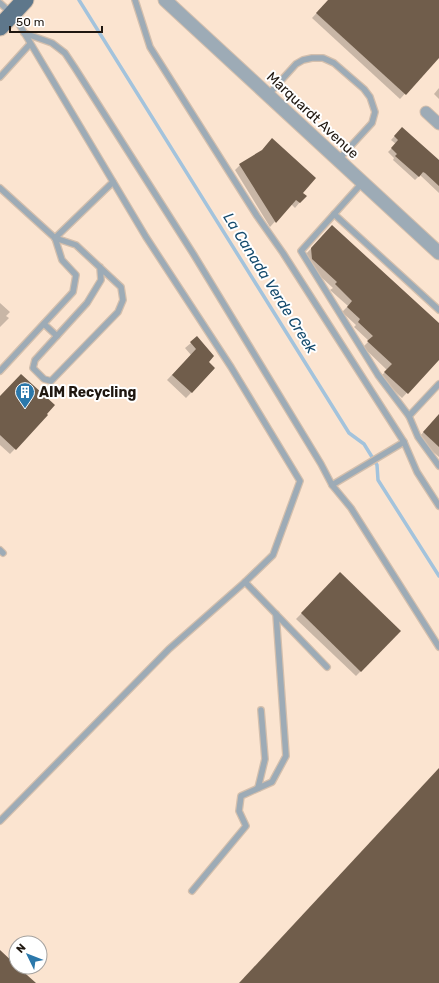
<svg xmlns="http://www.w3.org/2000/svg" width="439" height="983" font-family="Rubik,sans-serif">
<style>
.shadow{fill:#0003}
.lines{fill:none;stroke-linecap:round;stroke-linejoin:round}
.stream{stroke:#a3c3dc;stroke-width:3.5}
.building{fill:#705d4b}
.service-casing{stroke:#d3bfad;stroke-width:8}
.minor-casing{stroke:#d3bfad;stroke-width:13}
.tertiary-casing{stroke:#d3bfad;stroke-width:15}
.primary-casing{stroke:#d3bfad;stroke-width:19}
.service{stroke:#9dabb6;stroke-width:5.5}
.minor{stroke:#9dabb6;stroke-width:11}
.tertiary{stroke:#9dabb6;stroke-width:13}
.primary{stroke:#5e778b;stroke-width:17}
.labels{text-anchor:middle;stroke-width:4;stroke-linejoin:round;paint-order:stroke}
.street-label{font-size:14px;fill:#1f1710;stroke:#fff}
.poi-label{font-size:14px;font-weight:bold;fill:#1f1710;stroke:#fff;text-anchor:start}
.water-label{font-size:15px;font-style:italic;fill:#154b6d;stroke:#fff}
</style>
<rect width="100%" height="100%" fill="#fbe4d0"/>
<g class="shadow">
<path d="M329,0h110v57l-39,42 -88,-81z"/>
<path d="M439,88v11l-5,-5z"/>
<path d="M402,128l37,34v31l-19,-18 -5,5 -22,-20 1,-2 -6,-6 8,-8 -5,-4z"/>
<path d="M240,165l61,28 4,3 -10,12 -4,-4 -21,23 -35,-57z"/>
<path d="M327,231l112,93v35l-37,39 -22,-21 7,-7 -24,-23 6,-6 -15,-14 2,-2 -14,-13 6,-6 -18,-16 3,-2 -26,-24 -1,-10z"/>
<path d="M0,303l10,9 -4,4 3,2 -9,9z"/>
<path d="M197,338l10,24 7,7 -28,29 -19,-18 24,-25 -6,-7z"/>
<path d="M0,398l47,17 -37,39 -10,-9z"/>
<path d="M439,415v42l-21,-19z"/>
<path d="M340,574l60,57 -44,45 -60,-57z"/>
</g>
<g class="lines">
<path class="stream" d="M79,0l270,433 15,11 13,21 1,15 61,96"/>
</g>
<g class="building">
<path d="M328,0h111v58l-33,37 -90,-82z"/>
<path d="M402,127l37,33v26l-14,-13 -2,-1 -4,5 -24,-21 2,-2 -6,-6 7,-8 -4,-4z"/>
<path d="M272,138l44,40 -13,15 4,3 -7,7 -4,-3 -20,23 -37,-59 23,-14z"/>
<path d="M332,225l107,98v37l-31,34 -24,-22 8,-8 -25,-23 6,-5 -15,-14 2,-3 -13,-12 5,-6 -17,-17 2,-2 -25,-23 -1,-11z"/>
<path d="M197,336l17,20 -5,6 6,6 -23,25 -20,-18 24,-26 -6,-7z"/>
<path d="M21,374l34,31 -8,9 1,1 -32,35 -16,-15v-39z"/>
<path d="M439,414v33l-16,-15z"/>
<path d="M340,572l61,59 -40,41 -60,-59z"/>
<path d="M439,768v215h-200z"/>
<path d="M0,950l16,15v2h2l18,16h-36z"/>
</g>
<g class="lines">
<g class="service-casing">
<g id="service">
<path d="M135,0l15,47 107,169 26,37 121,189 13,30 22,34"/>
<path d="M0,3l12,11 7,10 127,213 85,130 69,114 -27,74 -28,27 -76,67 -169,172"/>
<path d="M24,33l28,10 13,10 10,15 119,187 127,209 11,21 19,23 88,139"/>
<path d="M0,77l30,-33"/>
<path d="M268,95l28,-31 7,-4 9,-2h11l11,5 30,26 6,8 5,15 -3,11 -34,37"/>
<path d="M362,183l-61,68 77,124 31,41 30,-32"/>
<path d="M0,188l55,50 58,-56"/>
<path d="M334,214l105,96"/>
<path d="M55,238l21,7 45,42 2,13 -5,12 -67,69 -7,-2 -11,-11 2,-8 52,-57 14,-23 -1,-13"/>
<path d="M44,324l13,12"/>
<path d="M0,371l73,-79 3,-17 -14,-15 -7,-22"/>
<path d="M409,416l9,21 21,29"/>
<path d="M332,485l72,-43"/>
<path d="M0,550l3,3"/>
<path d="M245,582l82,85"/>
<path d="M258,788l7,-29 -4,-49"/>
<path d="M192,891l54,-65 -7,-15 2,-15 31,-14 14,-26 -10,-142"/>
</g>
</g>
<g class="minor-casing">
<path id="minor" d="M426,112l13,12"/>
</g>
<g class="tertiary-casing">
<path id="tertiary" d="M165,0l274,253"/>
</g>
<g class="primary-casing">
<path id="primary" d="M0,27l25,-27"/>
</g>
<use href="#service" class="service"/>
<use href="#minor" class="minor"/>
<use href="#tertiary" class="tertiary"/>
<use href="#primary" class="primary"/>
</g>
<defs>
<g id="building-pin" transform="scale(1)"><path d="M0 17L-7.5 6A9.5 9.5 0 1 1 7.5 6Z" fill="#2b78ab" stroke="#fff"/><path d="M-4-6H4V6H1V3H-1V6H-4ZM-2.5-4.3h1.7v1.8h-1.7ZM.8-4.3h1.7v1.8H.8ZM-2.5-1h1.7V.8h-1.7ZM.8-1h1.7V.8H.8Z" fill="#fff"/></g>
</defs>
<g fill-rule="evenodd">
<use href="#building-pin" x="25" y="392"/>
</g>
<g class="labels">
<g class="street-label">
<text transform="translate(313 115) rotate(43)" y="5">Marquardt Avenue</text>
</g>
<g class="poi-label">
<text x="39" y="397">AIM Recycling</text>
</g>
<g class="water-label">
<text transform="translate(270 283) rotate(58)" y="5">La Canada Verde Creek</text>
</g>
</g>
<g transform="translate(28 955) rotate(313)"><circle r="19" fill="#ffffff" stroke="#a5a29f"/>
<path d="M0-3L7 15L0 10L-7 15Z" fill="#2b78ab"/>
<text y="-6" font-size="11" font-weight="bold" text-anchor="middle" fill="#1f1710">N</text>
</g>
<path d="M10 26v6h92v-6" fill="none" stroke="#1f1710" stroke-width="2"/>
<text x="16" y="26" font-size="12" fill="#1f1710" stroke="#ffffff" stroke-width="3" paint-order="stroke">50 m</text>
</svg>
